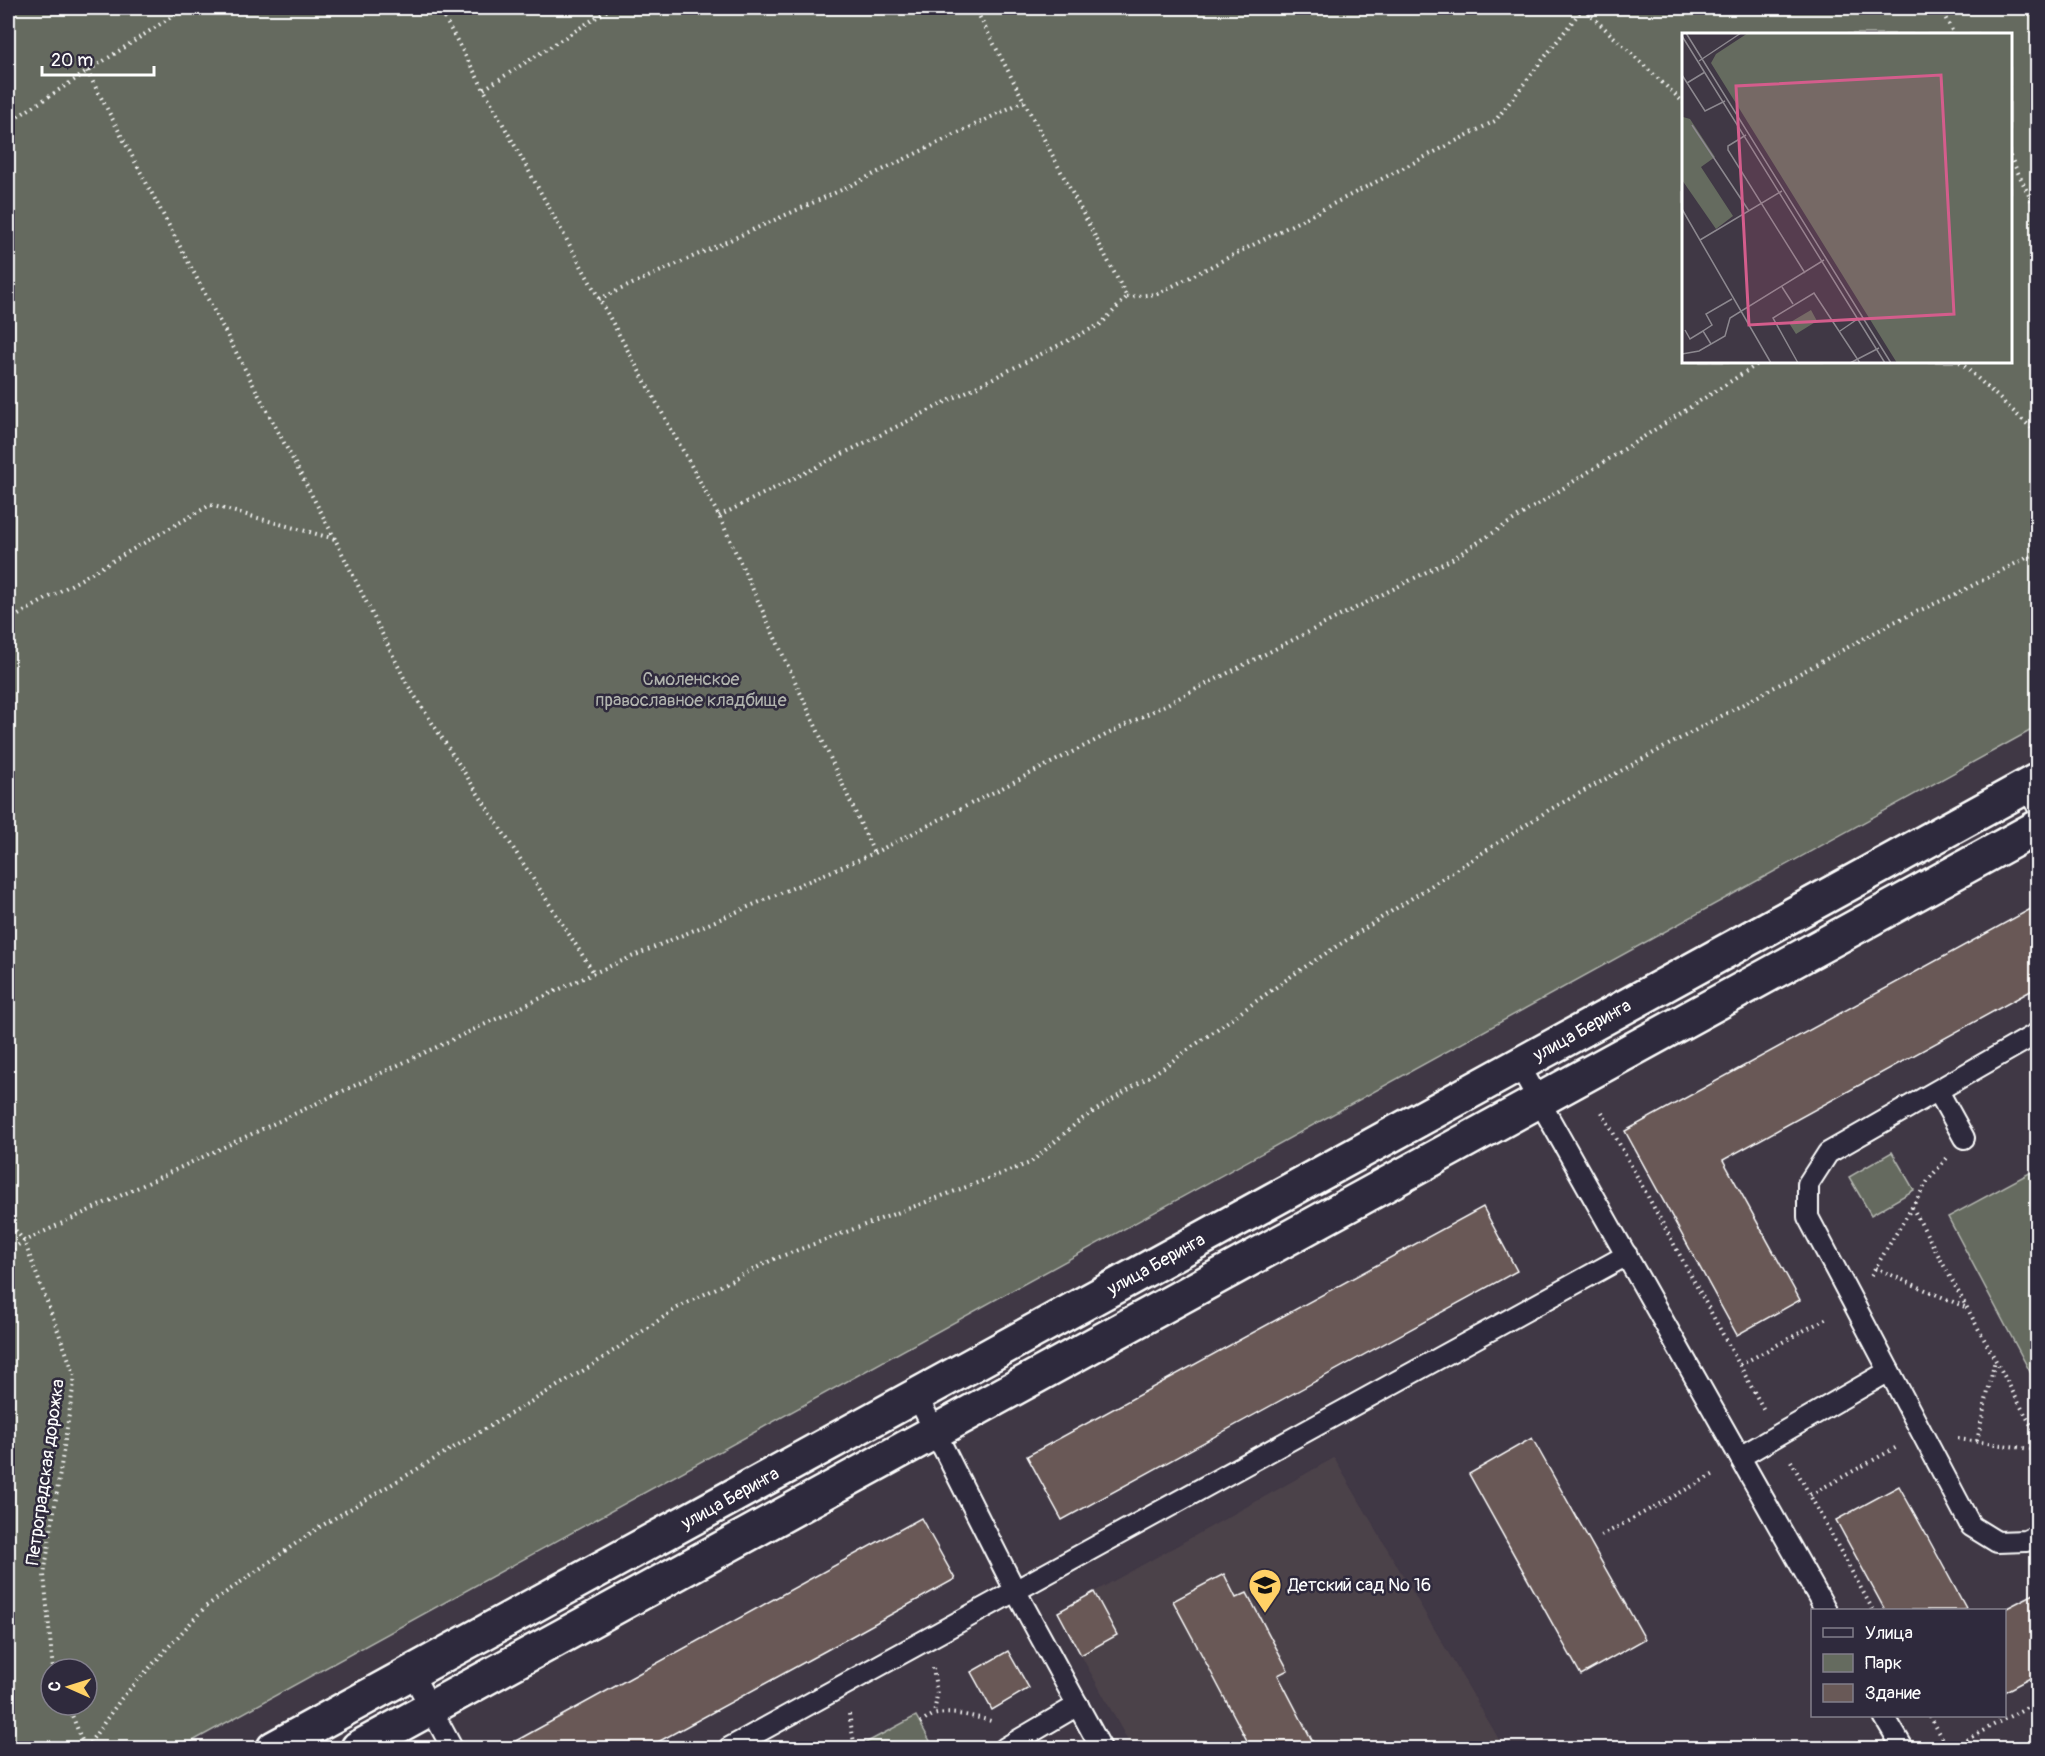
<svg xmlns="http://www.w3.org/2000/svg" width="2045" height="1756" font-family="Pangolin,sans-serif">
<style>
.built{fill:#4c424a}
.green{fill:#656b5f;stroke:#b2b5af;stroke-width:1.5;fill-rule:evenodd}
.building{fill:#695957;stroke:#fff;stroke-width:1.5}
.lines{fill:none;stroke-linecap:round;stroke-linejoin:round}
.lane-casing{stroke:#fff;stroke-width:24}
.secondary-casing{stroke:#fff;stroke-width:38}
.path{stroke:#fff;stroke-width:4;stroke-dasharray:1.5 4.5;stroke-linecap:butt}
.lane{stroke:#2f2a3d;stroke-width:20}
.secondary{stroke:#2f2a3d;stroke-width:33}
.labels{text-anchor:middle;stroke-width:5;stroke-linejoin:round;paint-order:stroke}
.park-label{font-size:18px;fill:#b2b5af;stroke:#2f2a3d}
.street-label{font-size:18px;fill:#fff;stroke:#2f2a3d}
.poi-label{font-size:18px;fill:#fff;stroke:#2f2a3d;text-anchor:start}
.inset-road{fill:none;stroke:#8c888f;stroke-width:1.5}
.view{fill:#d45d8c;fill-opacity:0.15;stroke:#d45d8c;stroke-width:3}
.inset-edge{fill:none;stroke:#fff;stroke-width:3}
</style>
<rect width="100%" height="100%" fill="#403845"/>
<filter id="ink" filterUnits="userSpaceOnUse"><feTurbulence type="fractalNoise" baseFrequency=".0167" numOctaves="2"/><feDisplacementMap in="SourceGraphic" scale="12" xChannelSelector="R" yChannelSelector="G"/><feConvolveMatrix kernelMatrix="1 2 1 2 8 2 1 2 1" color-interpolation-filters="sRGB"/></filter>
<g filter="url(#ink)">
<path class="built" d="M1334,1458l170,290h-372l-51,-93 36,-20 -23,-43z"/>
<g class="green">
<path d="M8,8h2029v719l-1857,1021h-172zM1684,34h326v328h-326zM51,1669h36v36h-36z"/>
<path d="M1892,1152l22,38 -43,25 -22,-38z"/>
<path d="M2037,1169v216l-89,-168z"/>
<path d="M916,1716l18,32h-78z"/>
</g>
<g class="building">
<path d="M2038,905v82l-315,173 77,140 -63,35 -112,-204z"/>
<path d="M1483,1207l34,64 -455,249 -35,-64z"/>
<path d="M1532,1438l113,201 -64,36 -112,-201z"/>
<path d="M1899,1486l29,52 39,72h-82l-49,-90z"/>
<path d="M921,1518l34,61 -130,72 -178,97h-144z"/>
<path d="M1224,1574l12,24 11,-5 41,77 -10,5 38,73h-65l-47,-89 -31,-58z"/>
<path d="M1094,1592l23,43 -36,20 -23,-43z"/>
<path d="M2038,1592v82l-34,18 -1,-82z"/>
<path d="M1008,1651l21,37 -37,22 -21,-38z"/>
</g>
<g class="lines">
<g class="lane-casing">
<g id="lane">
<path d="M2026,786l12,21"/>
<path d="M2038,1033l-210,120 -20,31v33l163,309 26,16 29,-1 12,-6"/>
<path d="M1519,1065l307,545"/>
<path d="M1938,1091l26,47"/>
<path d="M917,1396l98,194 86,158"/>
<path d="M1740,1457l149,-86"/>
<path d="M412,1673l40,75"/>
<path d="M1884,1716l19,32"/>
<path d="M729,1748l898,-493"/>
<path d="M1005,1748l73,-43"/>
</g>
</g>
<g class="secondary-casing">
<g id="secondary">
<path d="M274,1748l1764,-968"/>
<path d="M358,1748l1680,-921"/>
</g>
</g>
<g class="path">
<path d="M439,8l280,508 155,337"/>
<path d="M1583,8l101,95"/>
<path d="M1940,8l14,26"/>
<path d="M87,71l248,468"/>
<path d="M484,89l127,-81"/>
<path d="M8,123l177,-115"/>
<path d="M2010,156l28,58"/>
<path d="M1127,297l30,-3 338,-173 88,-113"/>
<path d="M599,299l240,-108 185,-90"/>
<path d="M1960,362l78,72"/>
<path d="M719,516l382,-192 26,-27 -152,-289"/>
<path d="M8,621l202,-116 125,34 72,145 187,289"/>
<path d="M1602,1112l162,298"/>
<path d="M1912,1207l126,231"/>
<path d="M8,1221l16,20 51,135 -31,199 9,94"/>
<path d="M8,1252l16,-11 570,-268 280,-120 578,-294 309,-197"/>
<path d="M1875,1268l90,39"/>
<path d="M1871,1275l58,-96 18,-21"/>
<path d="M1740,1365l89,-48"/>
<path d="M1958,1439l80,11"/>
<path d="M1977,1441l18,-81"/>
<path d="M1791,1461l82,149"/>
<path d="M1810,1495l87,-48"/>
<path d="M1601,1536l115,-63"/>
<path d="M933,1668l4,27 -3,20"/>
<path d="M68,1705l17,43"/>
<path d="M849,1714l6,34"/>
<path d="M1930,1716l18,32"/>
<path d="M920,1723c4,-2 9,-6 13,-8 15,-5 44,2 58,6"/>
<path d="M86,1748l35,-49 84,-92 113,-79 273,-162 86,-58 97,-49 256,-96 49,-42 85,-54 136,-97 249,-160 345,-188 60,-27 84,-43"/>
<path d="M1951,1748l87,-47"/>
</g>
<use href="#lane" class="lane"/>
<use href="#secondary" class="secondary"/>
</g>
</g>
<defs>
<g id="school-pin" transform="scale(1.725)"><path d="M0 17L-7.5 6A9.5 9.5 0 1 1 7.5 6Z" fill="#ffd166" stroke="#2f2a3d"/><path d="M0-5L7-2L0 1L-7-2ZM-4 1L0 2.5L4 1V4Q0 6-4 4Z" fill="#111"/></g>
</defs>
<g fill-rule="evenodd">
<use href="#school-pin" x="1265" y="1585"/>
</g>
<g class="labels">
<g class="park-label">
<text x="691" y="685">Смоленское<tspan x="691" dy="21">православное кладбище</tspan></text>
</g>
<g class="street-label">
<text transform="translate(1582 1030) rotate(-29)" y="6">улица Беринга</text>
<text transform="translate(1156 1264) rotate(-29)" y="6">улица Беринга</text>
<text transform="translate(45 1472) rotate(-82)" y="6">Петроградская дорожка</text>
<text transform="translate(730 1498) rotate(-29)" y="6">улица Беринга</text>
</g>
<g class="poi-label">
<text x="1288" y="1591">Детский сад № 16</text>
</g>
</g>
<g transform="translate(1682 33)">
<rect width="330" height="330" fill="#403845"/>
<path d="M66,0h264v330h-115l-186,-300 5,-9zM1,84l7,2 25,38 -14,10 32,49 -17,13 -34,-49zM129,277l6,11 -21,13 -7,-11z" fill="#656b5f"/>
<path class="inset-road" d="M4,0l205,330M0,3l203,327M17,28l42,-28M0,42l23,36 20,-10M5,50l18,-11M10,92l57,86M64,102l-18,11v4l77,123M0,176l89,154M18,207l82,-49M100,254l11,17M3,297l5,9 13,-8M158,298l19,-13M29,311l-8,-13 9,-6 -6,-11 26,-15M0,321l17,-3 26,-15 5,-18 94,-58M116,330l-25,-45 41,-25 46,70M168,330l29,-15"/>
<path class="view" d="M259,42l13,239 -205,11 -13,-239z"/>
<rect width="330" height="330" class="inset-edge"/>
</g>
<rect width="2045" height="1756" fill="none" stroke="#2f2a3d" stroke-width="30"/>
<rect x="15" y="15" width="2015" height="1726" fill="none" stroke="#fff" stroke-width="2" filter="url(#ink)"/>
<rect x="1811" y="1609" width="195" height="108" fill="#2f2a3d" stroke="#827f8b" stroke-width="1.5"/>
<rect x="1823" y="1628" width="30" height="9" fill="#2f2a3d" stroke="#827f8b" stroke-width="1.5"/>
<text x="1865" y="1639" font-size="18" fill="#ffffff">Улица</text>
<rect x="1823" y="1654" width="30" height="18" fill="#656b5f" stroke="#827f8b" stroke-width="1.5"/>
<text x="1865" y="1669" font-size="18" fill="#ffffff">Парк</text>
<rect x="1823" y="1684" width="30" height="18" fill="#695957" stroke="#827f8b" stroke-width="1.5"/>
<text x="1865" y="1699" font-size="18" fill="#ffffff">Здание</text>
<g transform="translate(69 1687) rotate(273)"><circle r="28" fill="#2f2a3d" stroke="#827f8b" stroke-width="1.5"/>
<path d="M0-4.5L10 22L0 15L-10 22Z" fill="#ffd166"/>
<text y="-9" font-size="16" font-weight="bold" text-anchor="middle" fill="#ffffff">С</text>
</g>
<path d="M42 66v9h112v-9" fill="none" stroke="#ffffff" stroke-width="3"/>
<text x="51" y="66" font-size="18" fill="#ffffff" stroke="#2f2a3d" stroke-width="4.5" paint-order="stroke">20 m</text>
</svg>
